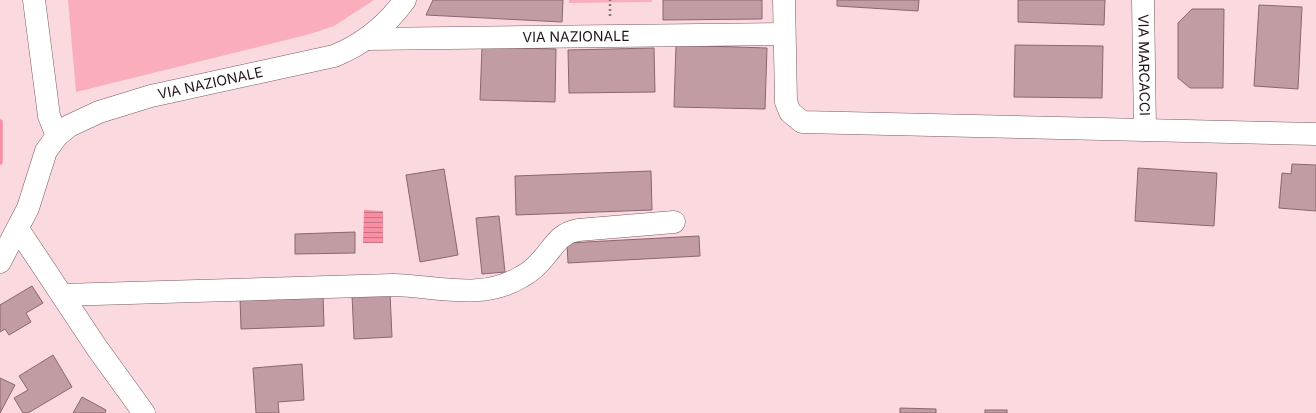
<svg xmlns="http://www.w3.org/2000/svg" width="1316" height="413" font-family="Inter,sans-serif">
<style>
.green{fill:#faadba}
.water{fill:url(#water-rules)}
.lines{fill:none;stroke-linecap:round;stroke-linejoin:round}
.stream{stroke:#f78ea3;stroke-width:5.5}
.building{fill:#c19ca2;stroke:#8a676d}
.minor-casing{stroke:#7b5a5f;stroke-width:23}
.path{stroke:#897377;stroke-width:2.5;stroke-dasharray:2 3;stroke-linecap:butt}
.minor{stroke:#fff;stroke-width:22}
.labels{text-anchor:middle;stroke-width:4;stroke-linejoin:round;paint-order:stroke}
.street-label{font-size:14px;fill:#221417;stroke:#fcecee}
</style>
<defs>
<pattern id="water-rules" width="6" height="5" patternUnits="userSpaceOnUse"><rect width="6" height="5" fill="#f78ea3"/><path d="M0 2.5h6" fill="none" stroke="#c87384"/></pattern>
</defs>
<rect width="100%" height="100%" fill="#fadadf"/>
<g class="green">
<path d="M68,0h306l-40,26 -24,8 -234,58z"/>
<path d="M569,0h83v2l-83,1z"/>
</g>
<path class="water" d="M364,210l19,1v32h-20z"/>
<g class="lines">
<path class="stream" d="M0,122v40"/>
</g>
<g class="building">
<path d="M433,0h130l-1,22 -136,-7z"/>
<path d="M663,0h99v19l-99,1z"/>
<path d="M837,0h82l-1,11 -81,-5z"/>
<path d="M1018,0h87l-1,25 -86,-3z"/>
<path d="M1259,5l43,2 -4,82 -44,-3z"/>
<path d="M1192,9h32l-1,79h-33l-12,-10v-55z"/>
<path d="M676,45l91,3 -2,61 -91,-2z"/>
<path d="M1015,45l88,1 -1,52 -88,-1z"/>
<path d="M482,47l74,2 -1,53 -75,-2z"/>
<path d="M654,48l1,44 -86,1 -1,-43z"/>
<path d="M1292,164l24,1v46l-37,-3 3,-35 9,1z"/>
<path d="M1138,168l79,5 -3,53 -79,-5z"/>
<path d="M444,169l14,86 -38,7 -14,-87z"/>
<path d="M651,171l1,39 -136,5 -1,-39z"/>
<path d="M499,216l6,56 -23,2 -6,-56z"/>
<path d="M355,232v21l-60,1v-20z"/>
<path d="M699,236l1,20 -132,7 -1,-20z"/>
<path d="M32,286l11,17 -17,10 5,9 -22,13 -4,-6 -5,3v-27z"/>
<path d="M390,293l2,44 -38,2 -2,-44z"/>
<path d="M323,294l1,32 -83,3 -1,-32z"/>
<path d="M53,355l19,32 -44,26h-5l-9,-15 14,-8 -9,-14z"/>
<path d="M302,364l2,36 -26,2 1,11h-23l-3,-45z"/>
<path d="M0,378l15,7 -15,28z"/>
<path d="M82,397l24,13 -1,3h-32z"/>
<path d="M900,408l36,1v4h-36z"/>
<rect x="985" y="410" width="22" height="3"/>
</g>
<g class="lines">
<g class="minor-casing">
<g id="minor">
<path d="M34,0l15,116 8,20"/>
<path d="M784,0l2,102 4,10 12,10 514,12"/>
<path id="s1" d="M1143,0l2,129"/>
<path id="s2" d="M368,39l416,-5"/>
<path d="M18,229l79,119 47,65"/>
<path id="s3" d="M0,262l28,-54 18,-57 11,-15 12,-10 30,-14 52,-16 183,-40c30,-12 52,-30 71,-56"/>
<path d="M62,295l331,-10c44,1 88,16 128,-8 10,-5 18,-13 25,-22 10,-12 15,-22 32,-25l96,-8"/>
</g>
</g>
<path class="path" d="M610,16v-16"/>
<use href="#minor" class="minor"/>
</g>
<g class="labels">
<g class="street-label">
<text dy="5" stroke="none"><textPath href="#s2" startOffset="208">VIA NAZIONALE</textPath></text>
<text dy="5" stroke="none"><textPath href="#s1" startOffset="65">VIA MARCACCI</textPath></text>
<text dy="5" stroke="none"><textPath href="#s3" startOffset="303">VIA NAZIONALE</textPath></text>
</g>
</g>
</svg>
